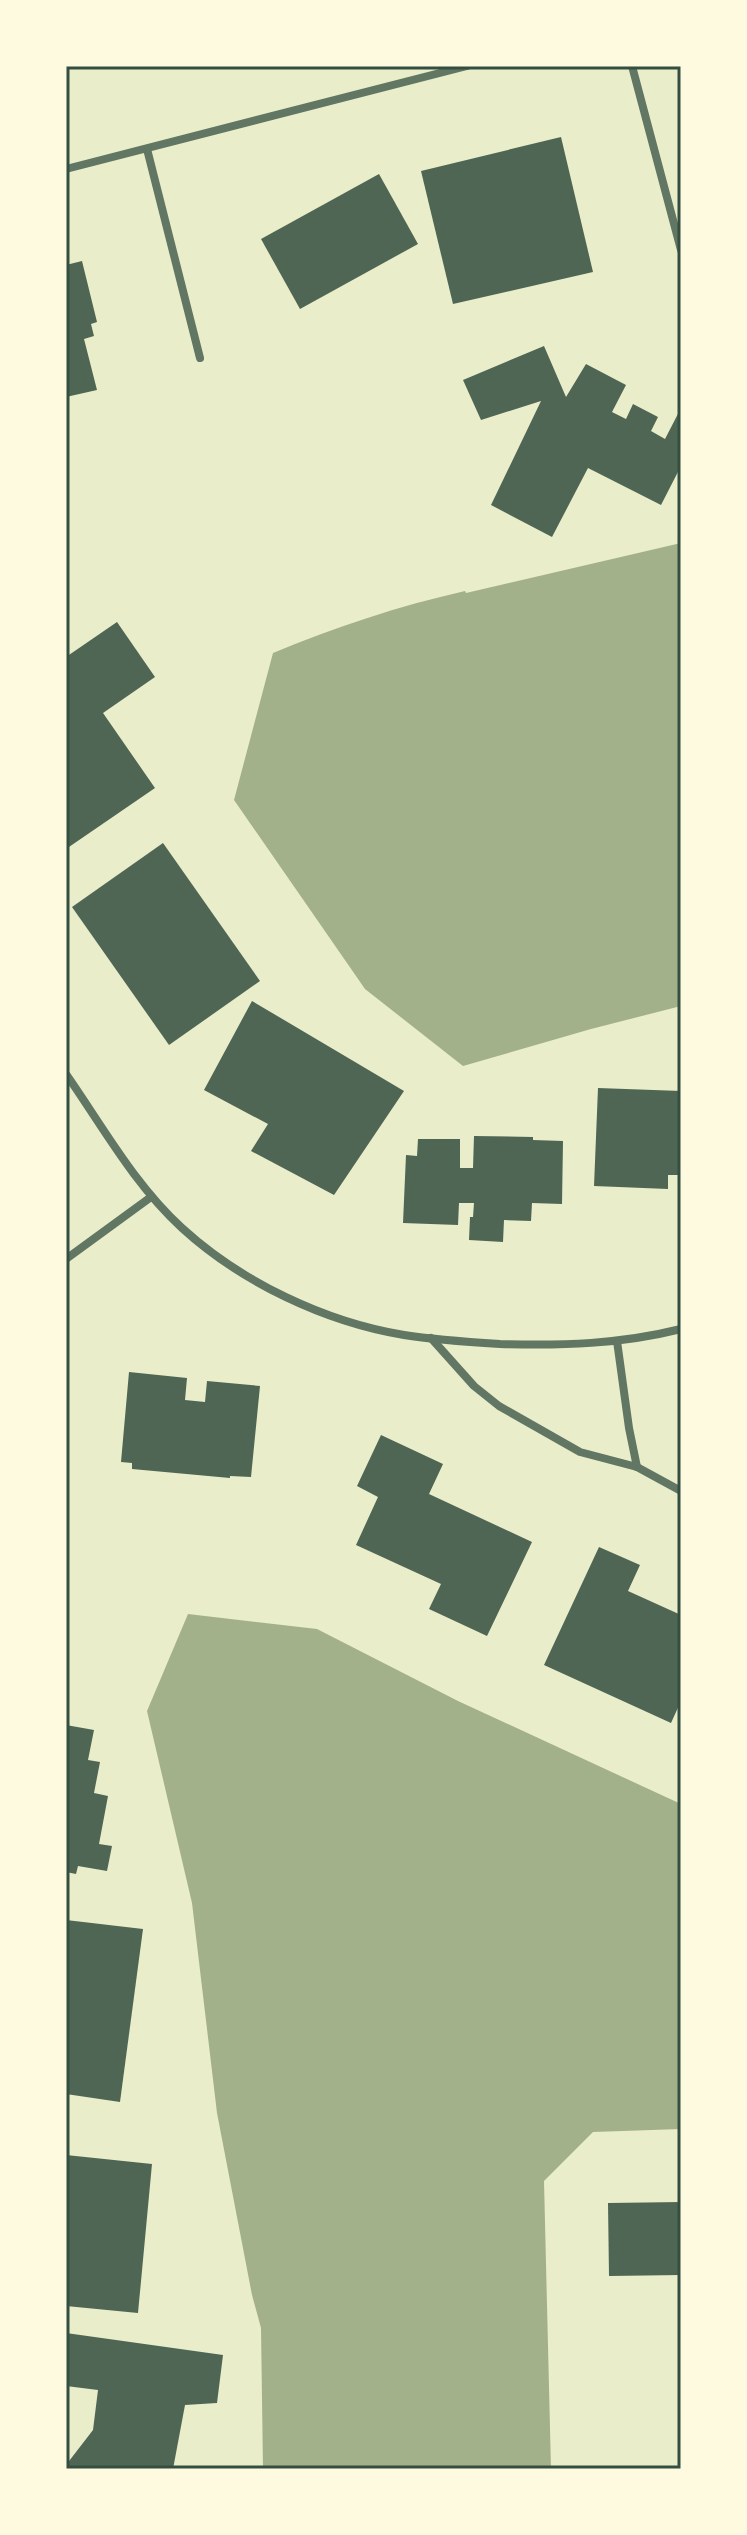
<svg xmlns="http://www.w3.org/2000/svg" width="747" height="2535" font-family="Commissioner,sans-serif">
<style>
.water{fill:#a3b18a}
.building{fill:#4f6655}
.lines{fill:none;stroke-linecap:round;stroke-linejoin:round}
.minor{stroke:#617663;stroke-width:8}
.neatline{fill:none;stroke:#344e41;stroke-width:3}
</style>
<rect width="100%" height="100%" fill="#e9edc9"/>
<g class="water">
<path d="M681,543v463l-90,23 -128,37 -98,-77 -131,-189 39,-147c62,-26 126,-47 192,-62l1,2z"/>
<path d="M188,1614l129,15 141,72 223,103v325l-88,3 -49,49 7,288h-288l-2,-141 -9,-33 -35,-182 -25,-210 -45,-192z"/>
</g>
<g class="building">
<path d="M561,137l32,135 -140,32 -32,-133z"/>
<path d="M379,174l39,70 -118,65 -39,-70z"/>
<path d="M82,261l15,61 -6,2 3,12 -10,3 13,51 -31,7v-132z"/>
<path d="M544,346l22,51 20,-33 40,21 -14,27 14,7 7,-15 25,13 -7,14 14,8 16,-31v58l-20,39 -73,-37 -36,69 -61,-32 50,-104 -60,19 -18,-40z"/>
<path d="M117,622l38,55 -52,36 52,75 -89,61v-192z"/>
<path d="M163,843l97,138 -91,64 -97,-138z"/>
<path d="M252,1001l152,90 -70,104 -83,-44 17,-27 -64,-34z"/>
<path d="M598,1088l83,3v84h-13v14l-74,-3z"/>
<path d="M474,1136l59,1v3l30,1 -1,63 -30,-1 -1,18 -27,-1 -1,22 -34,-2 1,-23h3l1,-14h-15l-1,22 -55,-2 3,-68 11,1 1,-17h42v29h13z"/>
<path d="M129,1372l58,6 -2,22 20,2 2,-21 53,5 -9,91 -21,-1v2l-98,-9v-6l-11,-1z"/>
<path d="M381,1435l62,29 -14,30 103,48 -45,94 -58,-27 12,-25 -85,-39 22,-48 -21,-11z"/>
<path d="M599,1547l41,18 -12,26 53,24v86l-10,22 -127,-58z"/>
<path d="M66,1725l28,5 -6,30 12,2 -6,31 14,3 -9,48 13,2 -5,25 -29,-5 -2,8 -10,-2z"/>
<path d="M66,1920l77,9 -23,173 -54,-8z"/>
<path d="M66,2155l86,9 -14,149 -72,-7z"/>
<path d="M681,2202v73l-72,1 -1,-73z"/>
<path d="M66,2333l157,22 -6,48 -32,2 -12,64h-99l-8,-4 27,-35 5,-40 -32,-4z"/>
</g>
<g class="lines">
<g class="minor">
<path d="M632,66l49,184"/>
<path d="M147,149l53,209"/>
<path d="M66,169l401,-103"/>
<path d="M66,1074c37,53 68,110 116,154 59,54 143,94 222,107 32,5 64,7 96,9 62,2 121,0 181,-15"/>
<path d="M66,1259l85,-62"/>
<path d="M431,1338l43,48 25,20 81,46 57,15 44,24"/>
<path d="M617,1341l12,87 8,39"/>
</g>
</g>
<rect width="747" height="2535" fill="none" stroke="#fefae0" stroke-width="136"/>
<rect x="68" y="68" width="611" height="2399" class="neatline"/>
</svg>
